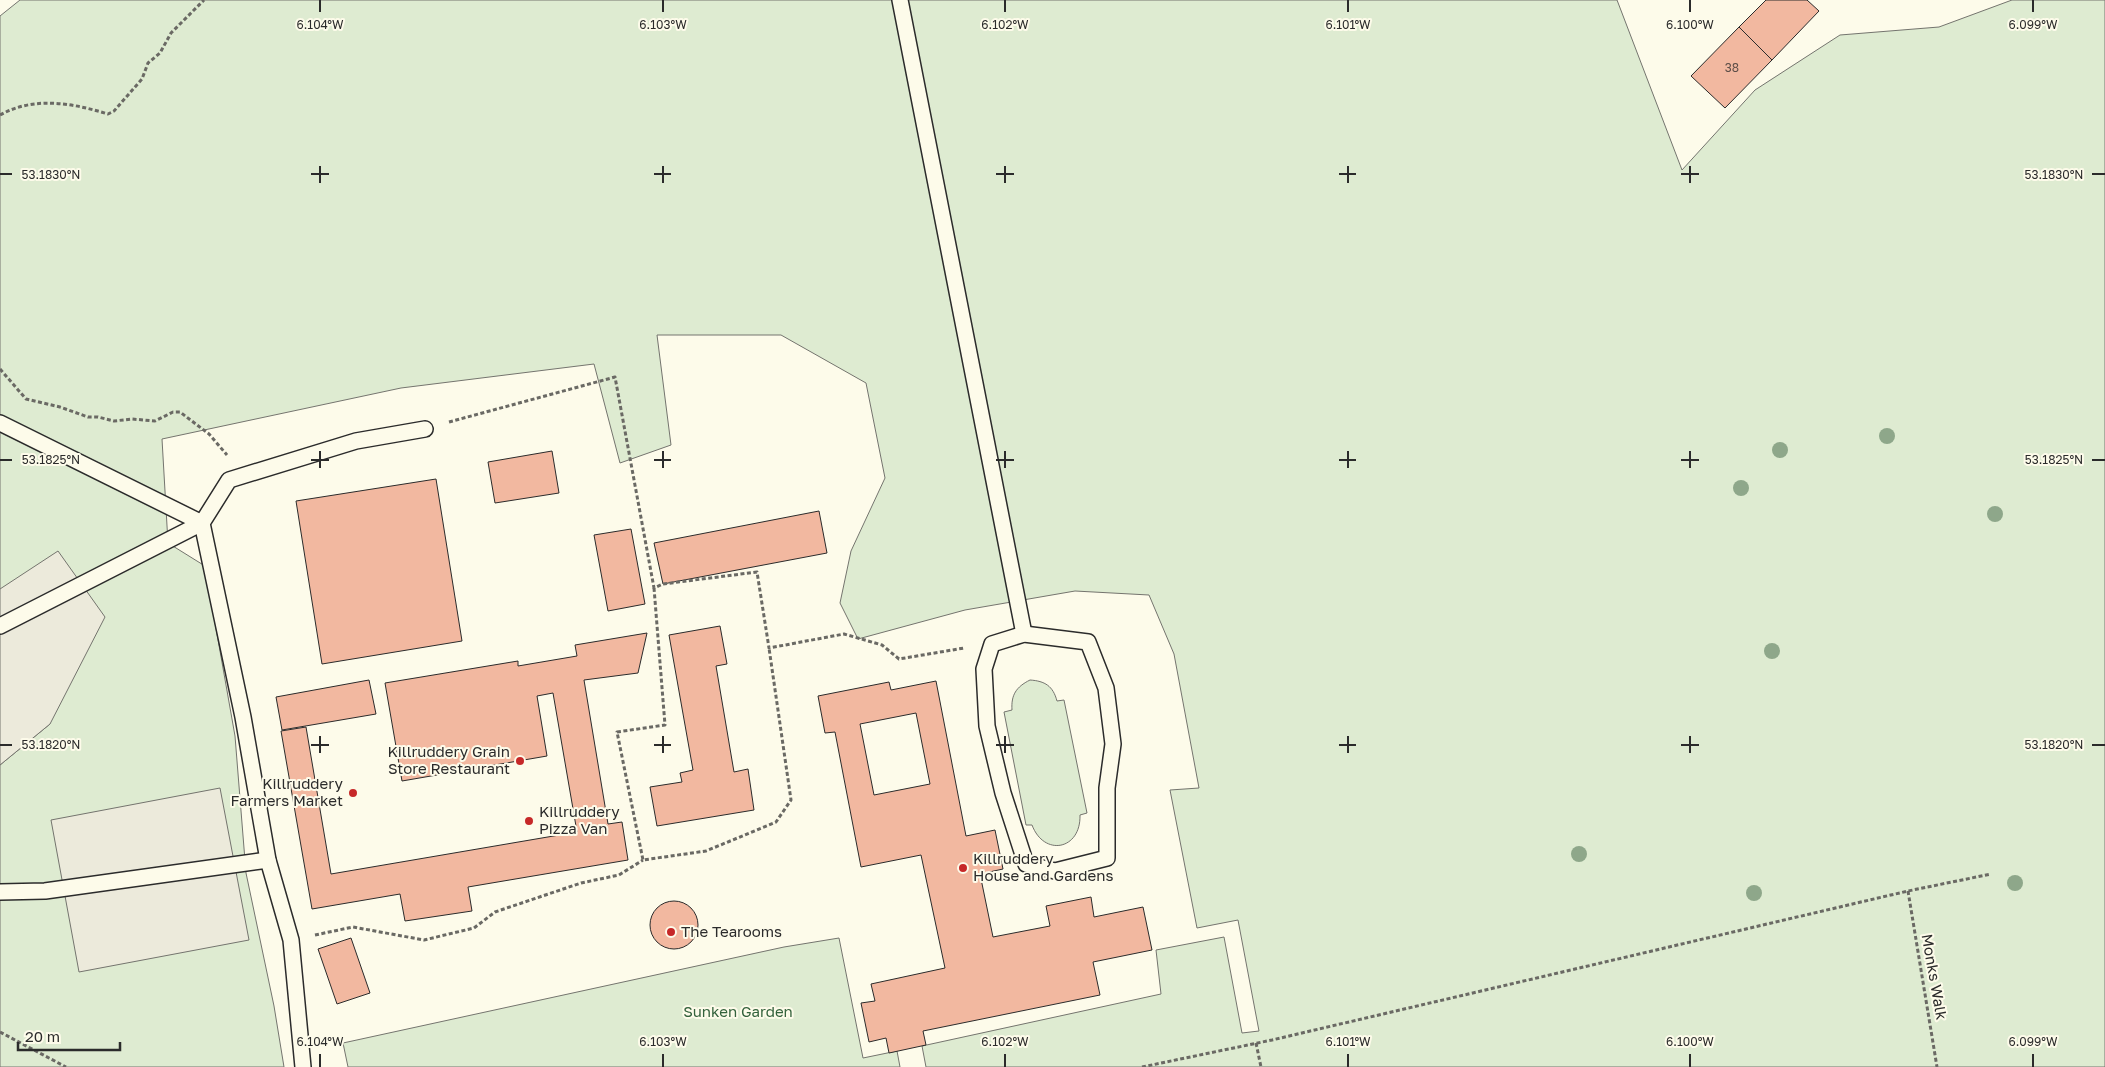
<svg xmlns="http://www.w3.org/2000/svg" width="2105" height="1067" font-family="'Golos Text',sans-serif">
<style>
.green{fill:#deebd1;stroke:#74746e}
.parking{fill:#eceadb;stroke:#74746e}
.building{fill:#f2b8a0;stroke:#2b2b2b;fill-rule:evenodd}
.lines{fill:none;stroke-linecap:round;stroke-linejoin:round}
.lane-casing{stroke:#2b2b2b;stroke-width:18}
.path{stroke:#6a6964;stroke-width:3;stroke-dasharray:4 2.5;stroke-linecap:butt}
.lane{stroke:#fdfbea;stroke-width:15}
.tree{fill:#8ea78a}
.ticks{fill:none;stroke:#2b2b2b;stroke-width:2}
.poi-dot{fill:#c62828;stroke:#fdfbea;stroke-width:2}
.labels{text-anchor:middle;stroke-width:4;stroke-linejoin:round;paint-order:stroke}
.number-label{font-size:12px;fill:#5d4e48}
.poi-label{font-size:15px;fill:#2b2b2b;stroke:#fdfbea;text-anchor:start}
.street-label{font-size:15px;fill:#2b2b2b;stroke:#fdfbea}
.park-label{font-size:15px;fill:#34623c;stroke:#fdfbea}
.ticks-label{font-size:12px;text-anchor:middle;fill:#2b2b2b;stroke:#fdfbea;stroke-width:4;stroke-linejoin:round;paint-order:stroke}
</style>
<rect width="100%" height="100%" fill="#fdfbea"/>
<g class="green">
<path d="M20,0h1597l65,170 73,-80 85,-55 99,-8 73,-27h93v1067h-1179l-4,-21 239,-52 -5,-44 68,-13 18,96 17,-2 -21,-111 -41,8 -27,-138 29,-2 -25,-134 -25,-59 -74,-4 -110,19 -107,29 -18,-36 11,-52 34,-73 -19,-95 -85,-48h-124l14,110 -51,18 -26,-99 -193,24 -239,51 6,104 37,23 30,170 11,137 28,133 10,61h-284v-302l50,-41 -50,-135v-573z"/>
<path d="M1030,680c15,1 23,6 27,21l7,-1 23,113 -7,2c1,35 -36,42 -48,10h-6l-22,-113 8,-2c-1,-15 4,-23 18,-30z"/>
<path d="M839,938l24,120 34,-7 3,16h-552l-5,-24 441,-96z"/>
</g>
<g class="parking">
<path d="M58,551l47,66 -55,107 -50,41v-176z"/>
<path d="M220,788l29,152 -170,32 -28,-152z"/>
</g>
<g class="building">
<path d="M1766,0h41l12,11 -47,49 -33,-33z"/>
<path d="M1739,27l33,33 -47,48 -34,-32z"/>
<path d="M552,451l7,42 -64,10 -7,-41z"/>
<path d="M436,479l26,162 -140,23 -26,-163z"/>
<path d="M819,511l8,42 -164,31 -9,-41z"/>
<path d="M631,529l14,75 -37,7 -14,-76z"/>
<path d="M720,626l7,38 -11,2 18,106 14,-3 6,41 -97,16 -7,-39 32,-5 -2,-9 13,-3 -24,-135z"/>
<path d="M647,633l-9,40 -54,7 24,144 14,-2 6,38 -160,27 4,24 -67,10 -5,-27 -88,15 -31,-178 25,-4 25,147 246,-42 -24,-139 -16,3 10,60 -145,25 -17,-98 133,-22v5l59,-10 -2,-11z"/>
<path d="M369,680l7,34 -94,16 -6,-33z"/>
<path d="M936,681l30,155 29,-6 8,39 -23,5 13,63 57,-11 -4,-20 45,-9 3,20 49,-10 9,43 -59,12 7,33 -177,36 3,14 -37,8 -3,-15 -17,4 -8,-39 14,-2 -4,-17 74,-16 -24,-113 -60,12 -26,-135 -10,1 -7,-37 71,-14 2,8zM916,713l14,71 -56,11 -14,-71z"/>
<circle cx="674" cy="925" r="24"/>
<path d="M351,938l19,55 -33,11 -19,-55z"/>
</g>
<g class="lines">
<g class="lane-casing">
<g id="lane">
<path d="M900,0l124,634"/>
<path d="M0,423l202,100"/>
<path d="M0,626l202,-103"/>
<path d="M1024,634l64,8 18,46 7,56 -6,44v70l-52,13 -29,-7 -23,-71 -16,-67 -3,-57 8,-25z"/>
<path d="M0,892l45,-1 223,-31"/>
<path d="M303,1067l-12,-127 -23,-80 -25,-143 -41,-194 27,-43 127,-39 69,-12"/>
</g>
</g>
<g class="path">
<path d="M0,115c34,-19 72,-12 108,-1l6,-3 28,-32 6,-16 12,-10 11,-20 33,-33"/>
<path d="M0,369l26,30 34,8 28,10h10l16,4 18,-2 23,2 18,-9h7l29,22 18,21"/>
<path d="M449,422l166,-45 39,211 9,-4 94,-12 12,76 75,-14 38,11 17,14 65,-11"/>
<path d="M654,588l11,137 -48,7 26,128 63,-9 70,-29 15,-22 -22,-152"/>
<path d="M1908,891l29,176"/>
<path d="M315,935l38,-8 71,13 50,-12 21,-16 86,-29 38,-8 24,-15"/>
<path d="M0,1032l66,35"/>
<path d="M1256,1043l5,24"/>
<path d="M1142,1067l130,-27 636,-149 83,-17"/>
</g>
<use href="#lane" class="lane"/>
</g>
<g class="tree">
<circle cx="1887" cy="436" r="8"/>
<circle cx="1780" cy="450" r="8"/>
<circle cx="1741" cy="488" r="8"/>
<circle cx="1995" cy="514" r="8"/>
<circle cx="1772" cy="651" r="8"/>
<circle cx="1579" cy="854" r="8"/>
<circle cx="2015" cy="883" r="8"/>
<circle cx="1754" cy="893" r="8"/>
</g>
<path class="ticks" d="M320,0v12M663,0v12M1005,0v12M1348,0v12M1690,0v12M2033,0v12M320,166v17M663,166v17M1005,166v17M1348,166v17M1690,166v17M0,174h12M311,174h18M654,174h17M996,174h18M1339,174h17M1681,174h18M2092,174h13M320,451v17M663,451v17M1005,451v17M1348,451v17M1690,451v17M0,460h12M311,460h18M654,460h17M996,460h18M1339,460h17M1681,460h18M2092,460h13M320,736v17M663,736v17M1005,736v17M1348,736v17M1690,736v17M0,745h12M311,745h18M654,745h17M996,745h18M1339,745h17M1681,745h18M2092,745h13M320,1054v13M663,1054v13M1005,1054v13M1348,1054v13M1690,1054v13M2033,1054v13"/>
<g class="poi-dot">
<circle cx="520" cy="761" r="5"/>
<circle cx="353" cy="793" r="5"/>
<circle cx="529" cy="821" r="5"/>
<circle cx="963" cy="868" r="5"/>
<circle cx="671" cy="932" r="5"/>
</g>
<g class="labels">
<g class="number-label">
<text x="1732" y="72">38</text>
</g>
<g class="poi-label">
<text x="510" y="757" text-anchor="end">Killruddery Grain<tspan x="510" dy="17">Store Restaurant</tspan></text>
<text x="343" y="789" text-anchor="end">Killruddery<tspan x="343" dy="17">Farmers Market</tspan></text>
<text x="539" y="817">Killruddery<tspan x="539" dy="17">Pizza Van</tspan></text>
<text x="973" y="864">Killruddery<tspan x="973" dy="17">House and Gardens</tspan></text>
<text x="681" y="937">The Tearooms</text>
</g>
<g class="street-label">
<text transform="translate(1934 977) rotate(80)" y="5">Monks Walk</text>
</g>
<g class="park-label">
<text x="738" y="1017">Sunken Garden</text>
</g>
</g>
<g class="ticks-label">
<text x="320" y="29">6.104°W</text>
<text x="663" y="29">6.103°W</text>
<text x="1005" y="29">6.102°W</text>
<text x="1348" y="29">6.101°W</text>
<text x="1690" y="29">6.100°W</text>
<text x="2033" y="29">6.099°W</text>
<text x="51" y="179">53.1830°N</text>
<text x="2054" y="179">53.1830°N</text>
<text x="51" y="464">53.1825°N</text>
<text x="2054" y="464">53.1825°N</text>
<text x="51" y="749">53.1820°N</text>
<text x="2054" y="749">53.1820°N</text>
<text x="320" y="1046">6.104°W</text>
<text x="663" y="1046">6.103°W</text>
<text x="1005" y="1046">6.102°W</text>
<text x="1348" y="1046">6.101°W</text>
<text x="1690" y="1046">6.100°W</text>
<text x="2033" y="1046">6.099°W</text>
</g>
<path d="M18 1042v8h102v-8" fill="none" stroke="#2b2b2b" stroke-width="2.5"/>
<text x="25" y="1042" font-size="15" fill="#2b2b2b" stroke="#fdfbea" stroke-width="4" paint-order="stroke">20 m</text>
</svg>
